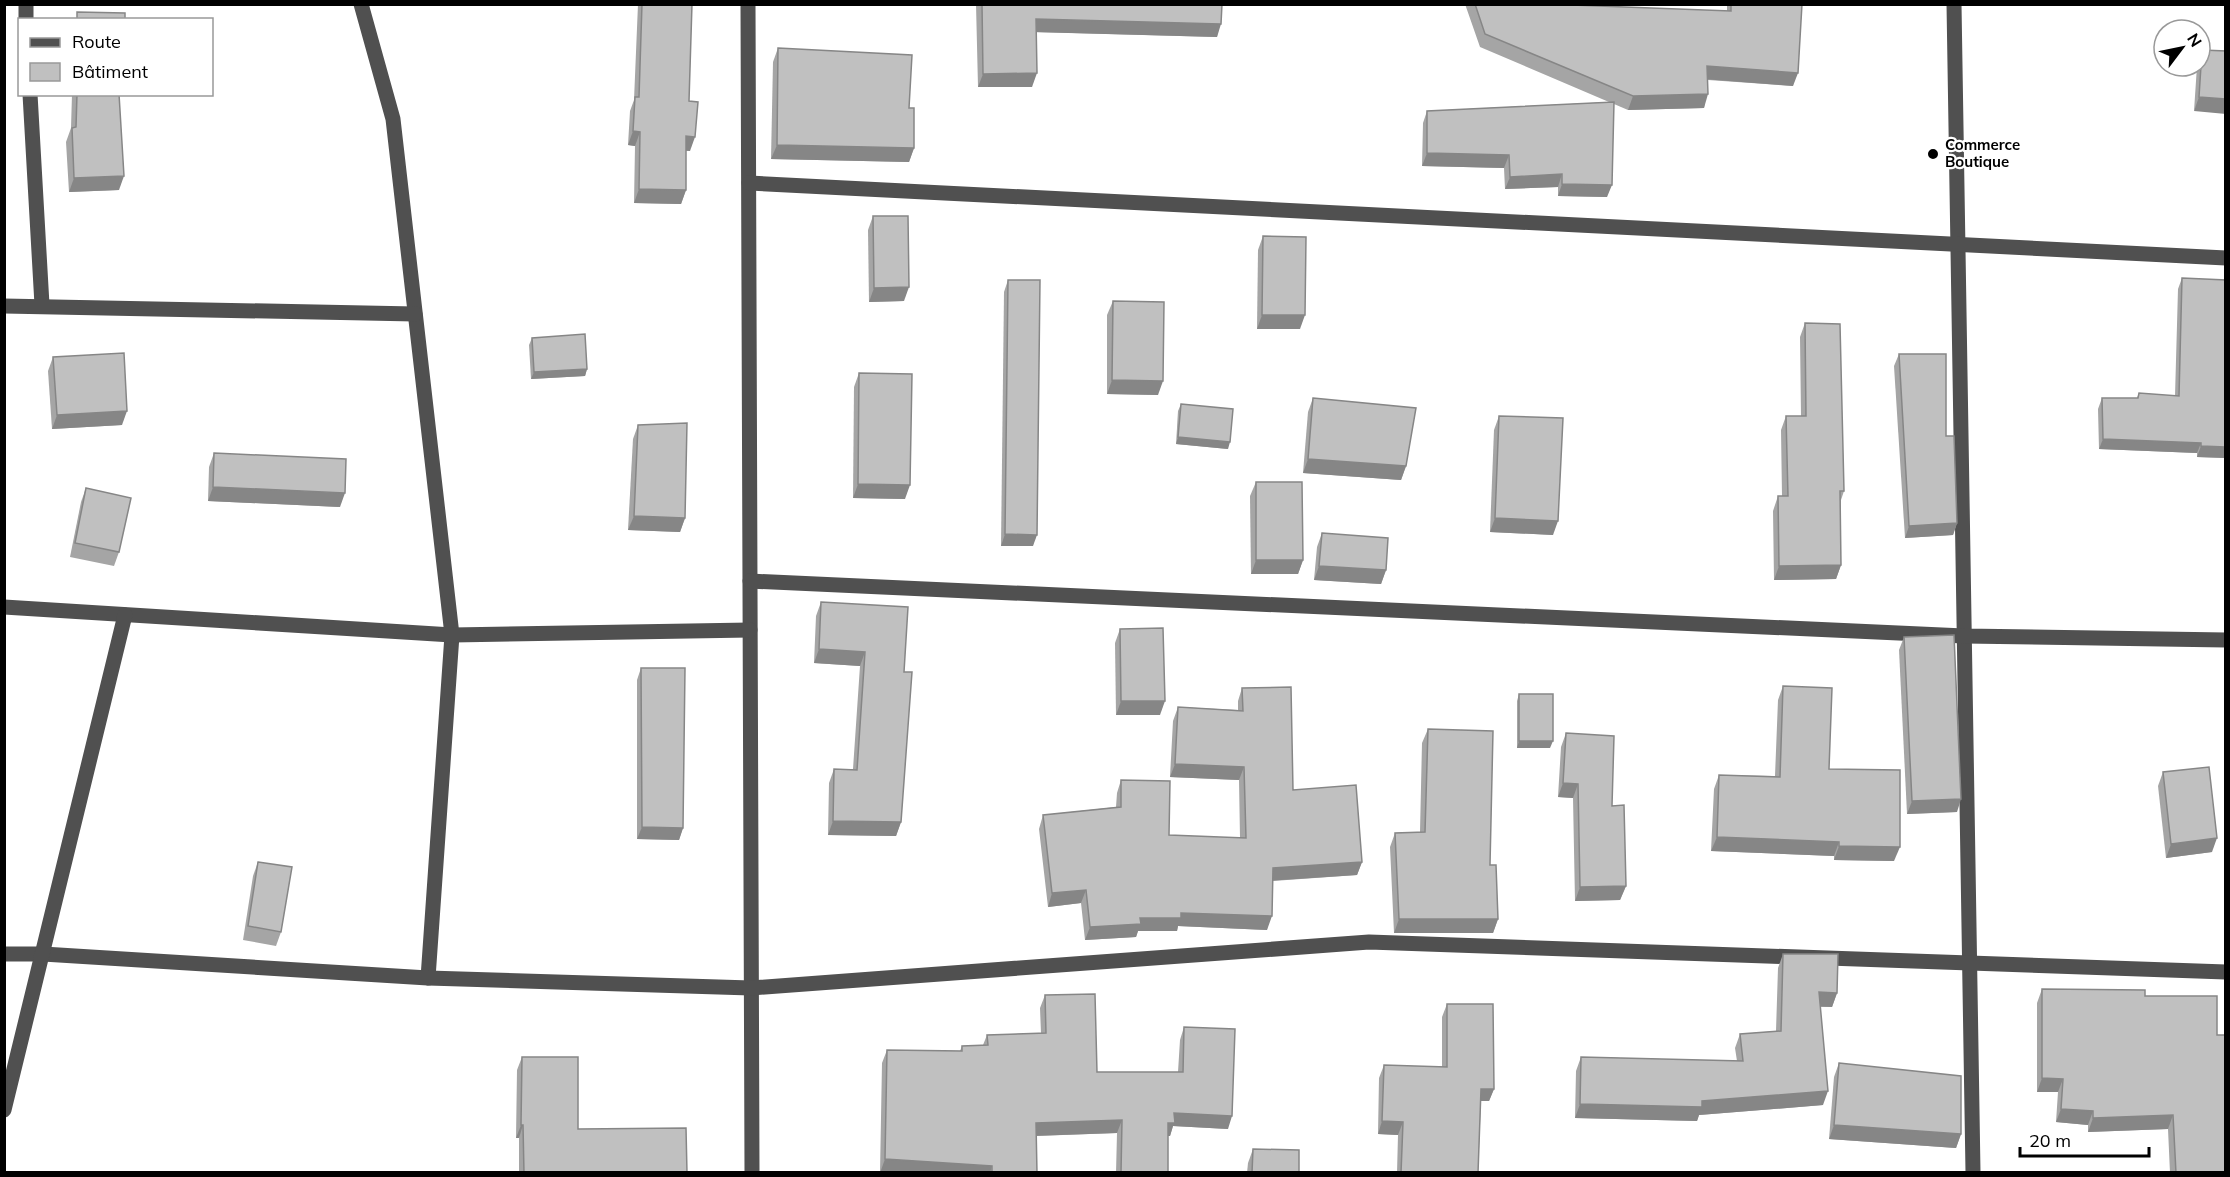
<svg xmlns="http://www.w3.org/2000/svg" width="2230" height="1177" font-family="Mulish,sans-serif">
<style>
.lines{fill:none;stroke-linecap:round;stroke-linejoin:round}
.minor{stroke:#505050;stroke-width:15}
.wall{fill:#a5a5a5}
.shaded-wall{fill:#868686}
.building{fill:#c0c0c0;stroke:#868686;stroke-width:1.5}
.poi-dot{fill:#000;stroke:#fff;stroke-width:2}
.labels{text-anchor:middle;stroke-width:4.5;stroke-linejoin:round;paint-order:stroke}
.poi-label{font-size:15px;font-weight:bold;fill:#000;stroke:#fff;text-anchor:start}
</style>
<rect width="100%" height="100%" fill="#fff"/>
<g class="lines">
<g class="minor">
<path d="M26,4v16"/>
<path d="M361,4l32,115 59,516 -24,343"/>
<path d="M748,4l4,1168"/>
<path d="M1954,4l19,1168"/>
<path d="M30,94l12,211"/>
<path d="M749,183l1477,75"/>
<path d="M4,306l411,8"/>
<path d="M750,581l1214,55 262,4"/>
<path d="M4,607l448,28 298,-5"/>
<path d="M4,954h39l385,24 323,10 618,-46 857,30"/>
<path d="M4,1110l121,-495"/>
</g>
</g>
<g class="wall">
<path d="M638,4h54l-3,97 1,50h-4v39l-5,14 -47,-1 1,-57 -7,-1 2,-34 4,-11z"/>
<path d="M976,4h246l-5,33 -181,-5 -4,55h-54z"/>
<path d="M1465,4h107v1l155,6v-7h75l-9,82 -85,-6 -4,28 -76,2 -14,-6 -7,93 -49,-1v-9l-53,2 -1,-21 -82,-2 1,-43 4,-12 182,-9 -129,-55z"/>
<path d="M778,48l131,60 5,40 -5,14 -138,-3 2,-97z"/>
<path d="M2202,50l24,1 -32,60 3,-45h3v-11z"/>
<path d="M72,94h47v96l-50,2 -3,-50 5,-14z"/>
<path d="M873,216l31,85 -35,1 -1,-72z"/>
<path d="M1263,236l37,93h-43l1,-79z"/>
<path d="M2182,278l44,180 -29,-1v-4l-98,-4 -1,-40 4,-11h35l2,-5 36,3 3,-107z"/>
<path d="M1008,280l25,266h-32l3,-254z"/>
<path d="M1113,301l45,94 -51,-1v-79z"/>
<path d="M1805,323l39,168 -3,9v65l-5,14 -62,1 -1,-69 5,-15h4l-1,-66 5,-14h15l-1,-79z"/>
<path d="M532,338l55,31 -2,7 -54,3 -2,-34z"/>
<path d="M1899,354l47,82 11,87 -4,12 -48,3 -11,-172z"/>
<path d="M53,357l69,68 -70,4 -4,-58z"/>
<path d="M859,373l46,126 -52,-1 1,-111z"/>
<path d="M1313,398l93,68 -5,14 -98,-7 5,-61z"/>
<path d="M1181,404l47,45 -52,-5 2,-33z"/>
<path d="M1499,416l54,119 -63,-3 4,-102z"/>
<path d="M638,425l47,93 -5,14 -52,-2 5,-91z"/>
<path d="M214,453l126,54 -132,-6 1,-34z"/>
<path d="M1256,482l47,78 -5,14h-47l-1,-78z"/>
<path d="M86,488l33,64 -5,14 -44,-9 11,-55z"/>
<path d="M1322,533l64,37 -5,14 -67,-4 3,-33z"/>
<path d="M821,602l83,70 -3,150 -5,14 -68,-1 1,-52 5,-14h19l7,-103 -46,-3 2,-47z"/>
<path d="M1120,629l40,86h-44l-1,-72z"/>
<path d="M1904,637l53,175 -50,2 -8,-164z"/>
<path d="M641,668l42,160 -4,12 -42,-1v-159z"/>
<path d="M1783,686l46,83 65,92 -60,-1v-4l-123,-5 3,-62 5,-14 56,1 3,-76z"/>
<path d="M1242,688l51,102 69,72 -5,13 -84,6 -6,49 -89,-4 -1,5h-39l-2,6 -51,3 -4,-37 -33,4 -9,-78 4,-14 73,-8 1,-14 4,-13 48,55 71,3 -1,-58 -69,-3 3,-56 5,-14 60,3v-9z"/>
<path d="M1519,694l31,54h-33v-47z"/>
<path d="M1428,729l62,136 8,54 -5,14h-99l-4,-86 5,-14 25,-1 2,-89z"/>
<path d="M1566,733l46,73 14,80 -6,14 -45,1 -2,-103 -15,-1 3,-50z"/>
<path d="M2163,772l49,80 -46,6 -8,-72z"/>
<path d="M258,862l23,70 -5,14 -33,-6 10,-64z"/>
<path d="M1783,954l54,39 -5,14h-12l3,98 -124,10 -2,6 -122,-3 1,-47 5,-14 156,4 -2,-13 5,-14 36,-3 2,-63z"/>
<path d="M2042,989l103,7 72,39 9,138h-56l-2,-44 -80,3v-7l-32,-3 2,-30h-21v-89z"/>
<path d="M1045,995l52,77h81l2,-32 4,-13 44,102 -55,-3 -3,10h-2v37h-52l1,-40 -81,3 1,37h-157l2,-110 5,-13 73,1 2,-5 21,-1 4,-10 54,-2 -1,-25z"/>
<path d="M1447,1004l47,85 -5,12h-8l-3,72h-81l1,-38 -20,-1 1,-56 5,-13 58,2v-50z"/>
<path d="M522,1057l56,72 109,44h-168v-35h-3l1,-68z"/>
<path d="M1839,1063l122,71 -5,14 -127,-9 5,-62z"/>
<path d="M1253,1149l46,24h-52l1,-10z"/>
</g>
<g class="shaded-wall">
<path d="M1036,19l185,5 -4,13 -186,-5z"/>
<path d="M1707,66l91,7 -5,13 -90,-7z"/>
<path d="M1037,73l-5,14h-54l5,-13z"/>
<path d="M1708,94l-4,14 -76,2 5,-14z"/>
<path d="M2199,97l27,2v15l-32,-3z"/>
<path d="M633,131l7,1 -5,14 -7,-1z"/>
<path d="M686,136l9,1 -5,14 -9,-1z"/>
<path d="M777,145l137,3 -5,14 -138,-3z"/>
<path d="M1427,153l82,2 -5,13 -82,-2z"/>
<path d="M1562,174l-4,13 -53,2 5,-12z"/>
<path d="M124,176l-5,14 -50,2 5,-14z"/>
<path d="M1562,184l50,1 -5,12 -49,-1z"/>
<path d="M639,189l47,1 -5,14 -47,-1z"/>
<path d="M909,287l-5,14 -35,1 5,-14z"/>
<path d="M1262,315h43l-5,14h-43z"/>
<path d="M587,369l-2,7 -54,3 3,-7z"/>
<path d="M1112,380l51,1 -5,14 -51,-1z"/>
<path d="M127,411l-5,14 -70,4 5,-14z"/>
<path d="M1178,437l52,5 -2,7 -52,-5z"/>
<path d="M2103,439l98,4 -4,10 -98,-4z"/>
<path d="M2201,446l25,1v11l-29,-1z"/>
<path d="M1308,459l98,7 -5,14 -98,-7z"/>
<path d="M858,484l52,1 -5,14 -52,-1z"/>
<path d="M213,487l132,6 -5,14 -132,-6z"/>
<path d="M634,516l51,2 -5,14 -52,-2z"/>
<path d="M1495,518l63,3 -5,14 -63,-3z"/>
<path d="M1957,523l-4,12 -48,3 4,-12z"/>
<path d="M1005,534l32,1 -4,11h-32z"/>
<path d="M1256,560h47l-5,14h-47z"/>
<path d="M1841,565l-5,14 -62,1 5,-14z"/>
<path d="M1319,566l67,4 -5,14 -67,-4z"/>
<path d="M819,649l46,3 -5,14 -46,-3z"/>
<path d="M1121,701h44l-5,14h-44z"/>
<path d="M1519,741h34l-3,7h-33z"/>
<path d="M1175,764l69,3 -5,13 -69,-3z"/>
<path d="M1563,783l15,1 -5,14 -15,-1z"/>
<path d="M1961,799l-4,13 -50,2 5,-13z"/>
<path d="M833,821l68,1 -5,14 -68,-1z"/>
<path d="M642,827l41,1 -4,12 -42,-1z"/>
<path d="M1717,837l122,5 -5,14 -123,-5z"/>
<path d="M2217,838l-5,14 -46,6 5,-14z"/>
<path d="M1839,846l61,1 -6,14 -60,-1z"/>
<path d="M1362,862l-5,13 -89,6 5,-13z"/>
<path d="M1626,886l-6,14 -45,1 5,-14z"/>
<path d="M1086,890l-5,13 -33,4 4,-14z"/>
<path d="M1181,913l91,3 -5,14 -89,-4 -1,5h-39l-2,6 -51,3 5,-13 50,-9z"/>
<path d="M1399,919h99l-5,14h-99z"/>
<path d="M1819,992l18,1 -5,14 -18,-1z"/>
<path d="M2042,1078l21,1 -5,13h-21z"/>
<path d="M1481,1089h13l-5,12h-12z"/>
<path d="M1828,1091l-5,14 -124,10 -2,6 -122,-3 5,-14 122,-3z"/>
<path d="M2061,1109l32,2 -5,14 -32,-3z"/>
<path d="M1174,1113l58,3 -4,13 -55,-3 -3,10h-7l5,-13z"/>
<path d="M2173,1115l-5,14 -80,3 5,-14z"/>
<path d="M1122,1120l-5,13 -86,3 5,-13z"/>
<path d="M1382,1121l21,1 -5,13 -20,-1z"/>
<path d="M521,1125h2l-4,13h-3z"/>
<path d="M1834,1125l127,9 -5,14 -127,-9z"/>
<path d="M885,1159l107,7 -2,7h-110z"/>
</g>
<g class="building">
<path d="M642,4h50l-3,97 9,1 -3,35 -9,-1v54l-47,-1 1,-57 -7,-1 2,-34h4z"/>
<path d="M982,4h240l-1,20 -185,-5 1,54 -54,1z"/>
<path d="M1475,4h97v1l159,6v-7h71l-4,69 -91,-7 1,28 -75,2 -148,-62z"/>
<path d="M77,12l48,1v7h-48z"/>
<path d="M778,48l134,7 -3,53h5v40l-137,-3z"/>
<path d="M2202,50l24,1v48l-27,-2z"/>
<path d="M77,94h42l5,82 -50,2 -2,-50 4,-1z"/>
<path d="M1614,102l-2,83 -50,-1v-10l-52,3 -1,-22 -82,-2v-42z"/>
<path d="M873,216h35l1,71 -35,1z"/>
<path d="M1263,236l43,1 -1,78h-43z"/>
<path d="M2182,278l44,2v167l-25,-1v-3l-98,-4 -1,-41h36l1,-5 40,3z"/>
<path d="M1008,280h32l-3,255 -32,-1z"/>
<path d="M1113,301l51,1 -1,79 -51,-1z"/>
<path d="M1805,323l35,1 4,167h-4l1,74 -62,1 -1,-70h10l-2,-80h20z"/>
<path d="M585,334l2,35 -53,3 -2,-34z"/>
<path d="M124,353l3,58 -70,4 -4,-58z"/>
<path d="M1899,354h47v82h8l3,87 -48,3z"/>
<path d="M859,373l53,1 -2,111 -52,-1z"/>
<path d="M1313,398l103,10 -10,58 -98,-7z"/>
<path d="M1181,404l52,5 -3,33 -52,-5z"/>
<path d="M1499,416l64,2 -5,103 -63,-3z"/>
<path d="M687,423l-2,95 -51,-2 4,-91z"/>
<path d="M214,453l132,6 -1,34 -132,-6z"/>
<path d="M1256,482h46l1,78h-47z"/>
<path d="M86,488l45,10 -12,54 -44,-9z"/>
<path d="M1322,533l66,5 -2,32 -67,-4z"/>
<path d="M821,602l87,5 -4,65h8l-11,150 -68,-1 1,-52 23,1 8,-118 -46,-3z"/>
<path d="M1163,628l2,73h-44l-1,-72z"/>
<path d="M1954,635l7,164 -49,2 -8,-164z"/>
<path d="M641,668h44l-2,160 -41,-1z"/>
<path d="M1783,686l49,2 -3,81 71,1v77l-61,-1v-4l-122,-5 2,-62 61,2z"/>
<path d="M1291,687l2,103 63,-5 6,77 -89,6 -1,48 -91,-3v5h-41l1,6 -51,3 -4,-37 -34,3 -9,-78 78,-8v-27l49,1 -1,54 77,3 -2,-71 -69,-3 3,-57 65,4 -1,-23z"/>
<rect x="1519" y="694" width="34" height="47"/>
<path d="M1428,729l65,2 -3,134h6l2,54h-99l-4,-86 30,-1z"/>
<path d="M1566,733l48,3 -2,70 12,-1 2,81 -46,1 -2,-103 -15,-1z"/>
<path d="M2209,767l8,71 -46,6 -8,-72z"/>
<path d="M258,862l34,5 -11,65 -33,-6z"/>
<path d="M1783,954h55l-1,39 -18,-1 9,99 -126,10v6l-122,-3 1,-47 162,4 -3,-27 41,-3z"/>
<path d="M2042,989l103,1v6h72v39h9v138h-50l-3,-58 -80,3v-7l-32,-2 2,-30 -21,-1z"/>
<path d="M1095,994l2,78h86l1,-45 51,2 -3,87 -58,-3 1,10h-7v50h-47l1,-53 -86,3 1,50h-45v-7l-107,-7 2,-109 75,1v-5l26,-1 -1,-10 59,-2 -1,-38z"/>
<path d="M1447,1004h46l1,85h-13l-3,84h-77l2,-51 -21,-1 2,-56 63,2z"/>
<path d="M522,1057h56v72l108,-1 1,45h-163l-1,-48h-2z"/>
<path d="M1839,1063l122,13v58l-127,-9z"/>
<path d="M1253,1149l46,1v23h-47z"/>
</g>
<circle class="poi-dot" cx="1933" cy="154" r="6"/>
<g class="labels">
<g class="poi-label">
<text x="1945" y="150">Commerce<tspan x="1945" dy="17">Boutique</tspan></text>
</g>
</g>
<rect width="2230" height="1177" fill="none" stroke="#000000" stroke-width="12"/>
<rect x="18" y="18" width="195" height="78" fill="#ffffff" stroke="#999999" stroke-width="1.5"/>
<rect x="30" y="38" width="30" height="9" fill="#505050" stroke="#999999" stroke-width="1.5"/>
<text x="72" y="48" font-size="18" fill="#000000">Route</text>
<rect x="30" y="63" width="30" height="18" fill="#c0c0c0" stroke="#999999" stroke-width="1.5"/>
<text x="72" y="78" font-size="18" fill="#000000">Bâtiment</text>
<g transform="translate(2182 48) rotate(58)"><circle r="28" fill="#ffffff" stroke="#999999" stroke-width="1.5"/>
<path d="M0-4.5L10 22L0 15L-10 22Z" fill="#000000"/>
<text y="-9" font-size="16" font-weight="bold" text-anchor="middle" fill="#000000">N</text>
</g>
<path d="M2020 1147v9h129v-9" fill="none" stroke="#000000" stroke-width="3"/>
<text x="2029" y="1147" font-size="18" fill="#000000" stroke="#ffffff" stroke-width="4.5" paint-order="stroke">20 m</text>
</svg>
